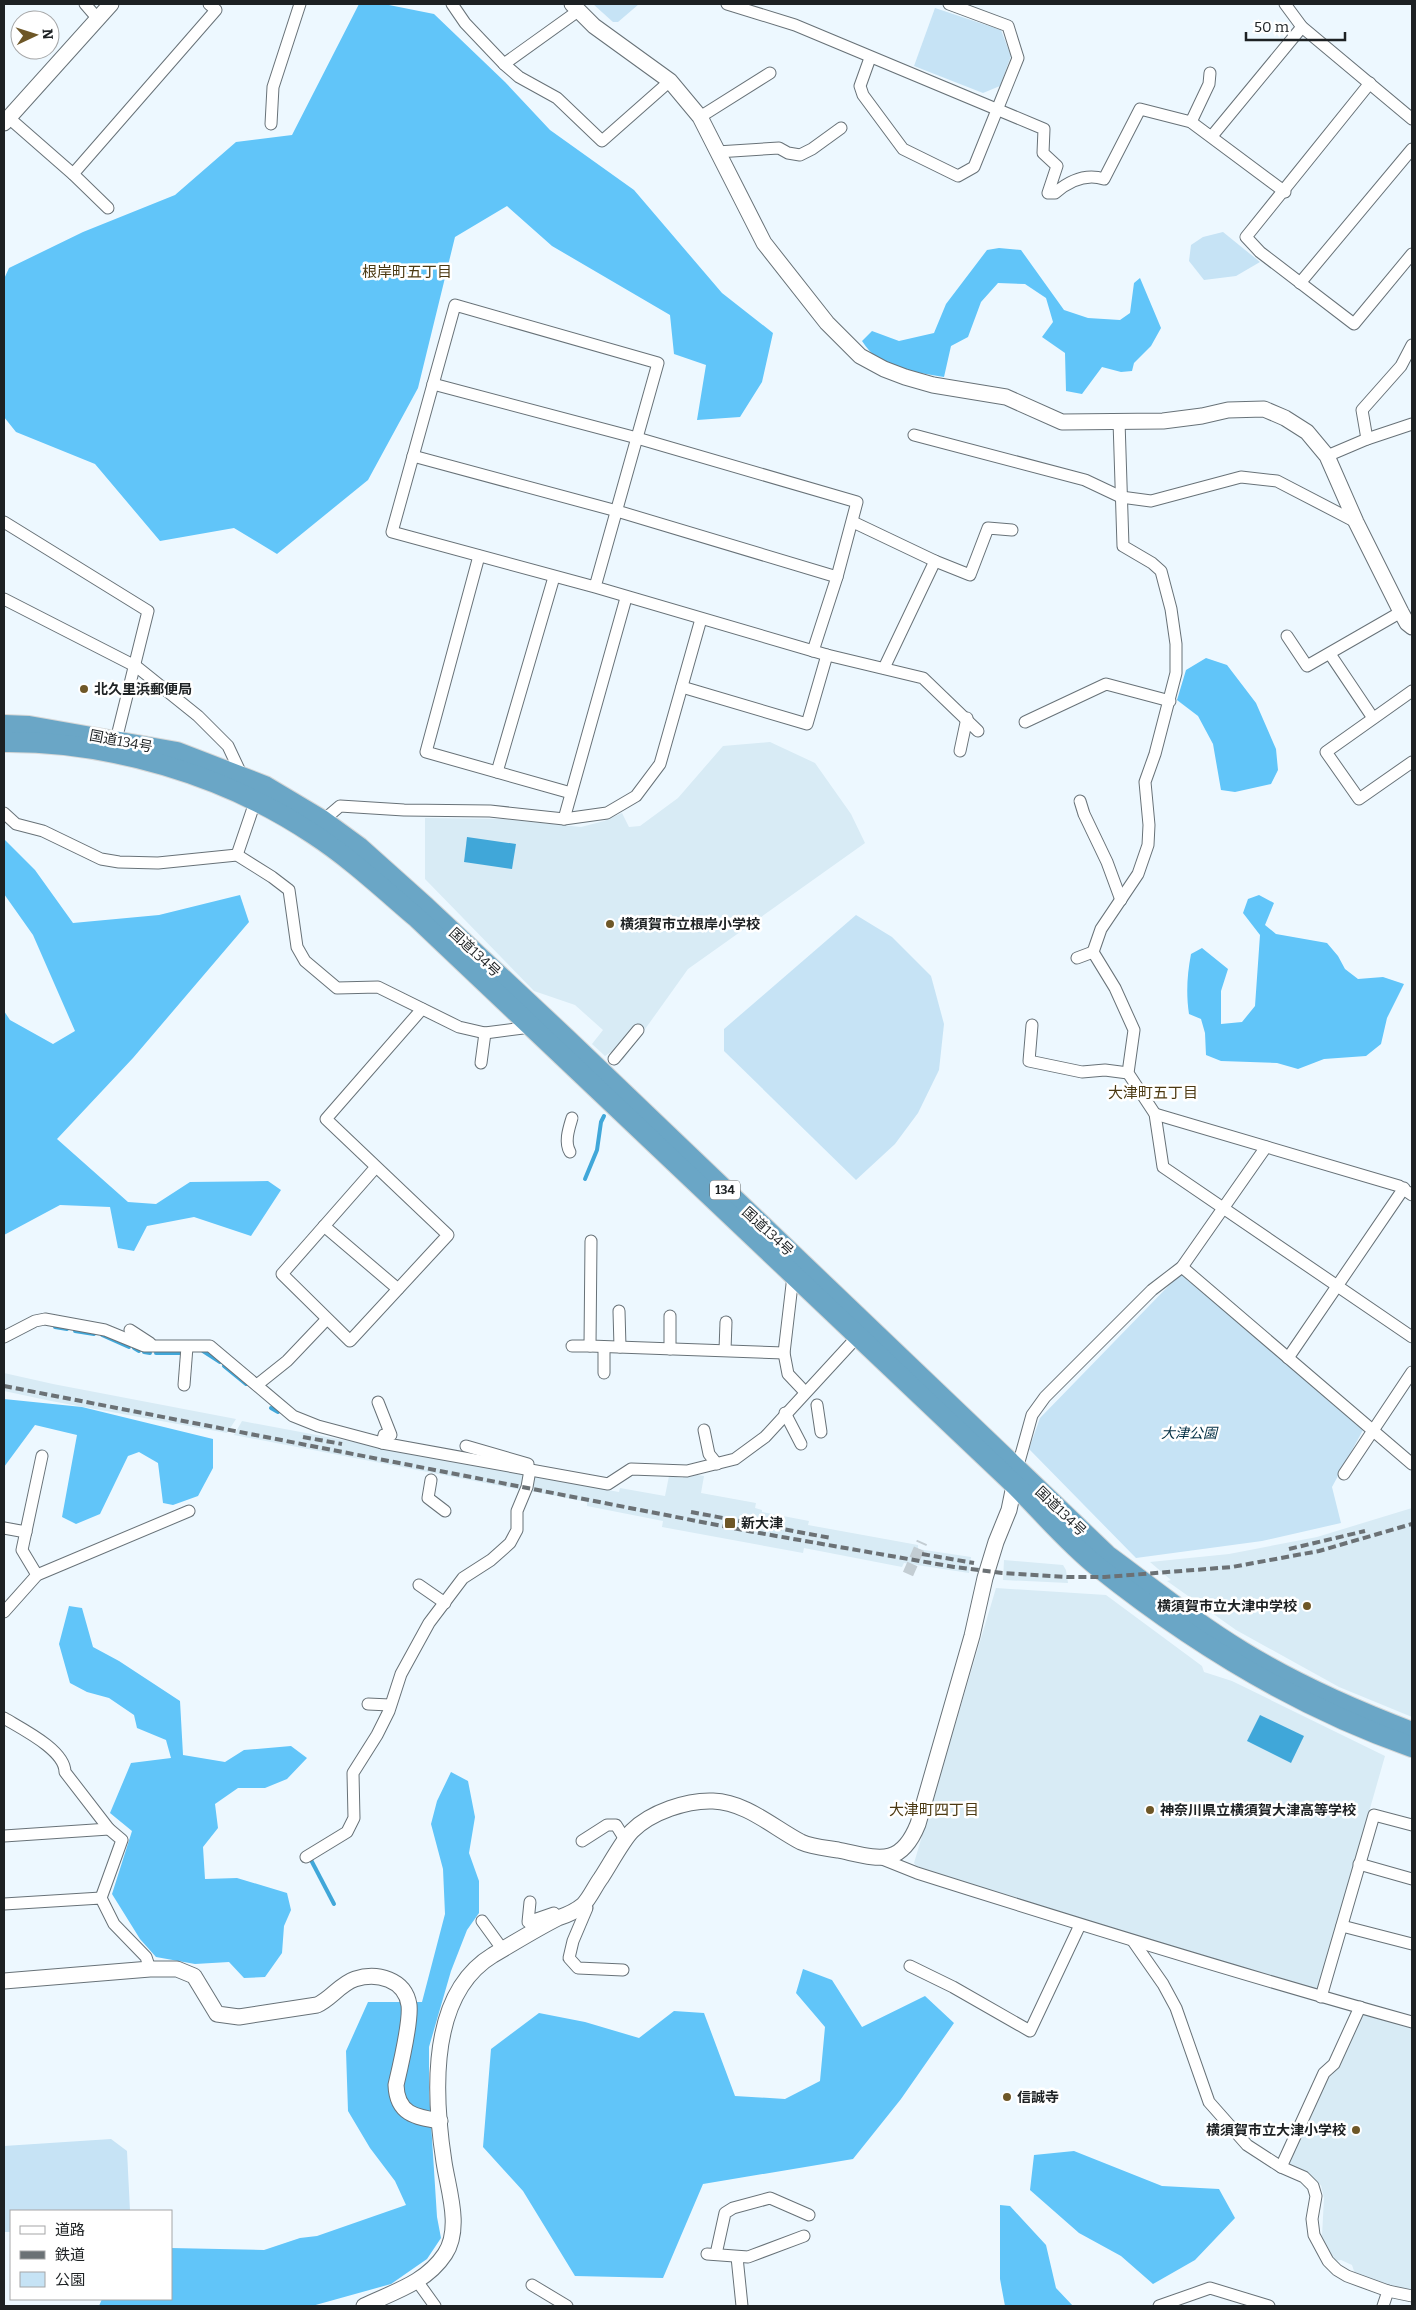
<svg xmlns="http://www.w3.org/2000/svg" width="1416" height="2310" font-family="Bitter,'Noto Sans JP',serif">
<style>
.built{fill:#d8ebf5}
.green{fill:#c6e3f5}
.forest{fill:#61c5f9}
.water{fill:#40a7d9}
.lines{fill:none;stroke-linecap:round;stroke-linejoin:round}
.stream{stroke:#40a7d9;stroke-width:4}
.minor-tunnel{stroke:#c3cdd3;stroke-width:11;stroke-dasharray:11 5.5;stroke-linecap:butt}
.minor-casing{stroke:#687278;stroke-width:13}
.tertiary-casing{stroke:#687278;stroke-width:17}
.trunk-casing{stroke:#d6d7d7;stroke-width:22}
.minor{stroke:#fff;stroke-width:11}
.tertiary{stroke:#fff;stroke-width:15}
.trunk{stroke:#6aa6c6;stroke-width:20}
.rail{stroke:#6b7175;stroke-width:4;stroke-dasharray:8 4;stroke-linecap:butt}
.poi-dot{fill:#6e5727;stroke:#fff;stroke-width:2}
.labels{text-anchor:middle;stroke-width:5;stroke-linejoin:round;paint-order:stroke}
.shield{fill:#fff;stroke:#616465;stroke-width:1}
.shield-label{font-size:12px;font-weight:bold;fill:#1d2123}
.poi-label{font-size:14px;font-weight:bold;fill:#1d2123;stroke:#fff;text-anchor:start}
.street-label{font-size:14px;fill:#1d2123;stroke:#fff}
.park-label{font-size:14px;font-style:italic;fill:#002e43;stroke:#fff}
.neighbourhood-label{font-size:15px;fill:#4b3912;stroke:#fff}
</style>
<rect width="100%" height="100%" fill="#edf8ff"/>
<g class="built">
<path d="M770,742l45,21 36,51 14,29 -177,126 -65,91 -12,-8 -6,4 -13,-12 11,-14 -28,-25 -41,-14 -109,-112v-61l78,1 78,8 23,-6 18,-8 7,14 11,-1 38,-28 45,-52z"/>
<path d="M4,1373l49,11 183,35 -9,14 -176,-32 -47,-10z"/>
<path d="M242,1421l282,53 -2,16 -288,-55z"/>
<path d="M684,1473l20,3 -3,17 55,10 -1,5 7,2v2l47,9 -1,4 110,20v4l53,8 -2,16 -65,-10 -2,4 -98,-19 -1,5 -141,-26 1,-6 -76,-15v-4l-57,-11 5,-14 84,15 1,-4 45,8 4,-20 14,2z"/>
<path d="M1412,1508v209l-73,-30 -103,-57 -69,-49 4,-1 -21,-18 79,-8 88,-17z"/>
<path d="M1004,1560l59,5 3,5 2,13 -65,-3z"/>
<path d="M996,1588l110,7 96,71 2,6 28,9 153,75 -67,234 -399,-118 -5,-9z"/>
<path d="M1360,2007l52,19v261l-2,9 -54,-19 -4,-12 -11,-5 -6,1 -13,-25 2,-38 -3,-13 -31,-17 -2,-6 38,-85 6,-2z"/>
</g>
<g class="green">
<path d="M593,4h46l-21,18h-5z"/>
<path d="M935,8l66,22 10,26 -11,30 -17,7 -69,-27z"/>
<path d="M1223,232l37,30 -24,14 -32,4 -15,-19 2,-16 12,-8z"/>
<path d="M856,915l36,22 39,39 13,48 -5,46 -21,43 -23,31 -39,36 -132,-129v-22z"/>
<path d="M1184,1270l179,160 -31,57 9,36 -79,18 -126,17 -107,-109 11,-31z"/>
<path d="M111,2139l16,12 3,60h-119v21h-7v-86z"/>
</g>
<g class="forest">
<path d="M359,4h25l50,10 71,68 45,48 84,60 88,103 51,40 -11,49 -22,35 -43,3 9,-55 -32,-11 -4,-39 -118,-69 -45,-40 -52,31 -37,151 -50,92 -91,74 -43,-26 -74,13 -65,-77 -79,-32 -12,-15v-138l5,-11 74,-36 92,-37 61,-53 56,-7z"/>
<path d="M999,248l22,2 43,60 24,8 32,2 10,-7 4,-30 6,-5 21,50 -10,18 -17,17 -2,8 -11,1 -19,-5 -20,27 -16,-3 -1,-38 -23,-16 11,-15 -7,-24 -21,-14 -27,-1 -17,19 -13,35 -17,9 -7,31c-32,-6 -63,-6 -82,-36l10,-10 27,10 35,-8 12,-29 41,-54z"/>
<path d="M1206,658l21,7 29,38 20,46 2,21 -7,14 -36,8 -14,-2 -8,-46 -15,-28 -21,-16 9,-30z"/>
<path d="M4,839l31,31 38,53 86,-8 81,-20 9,27 -116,136 -76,81 71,63 28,2 34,-22 78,-1 13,9 -30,46 -57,-19 -47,9 -13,25 -16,-3 -8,-41 -50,-2 -56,30v-224l6,9 43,24 22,-13 -42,-96 -29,-41z"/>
<path d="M1259,895l15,8 -9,22 11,9 51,9 11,13 7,13 13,10 25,-2 21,7 -17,34 -6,26 -15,12 -42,3 -26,10 -21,-6 -56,-2 -15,-6 -1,-22 -4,-14 -12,-5c-3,-20 -2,-39 2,-60l11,-6 26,21 -7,22v33l21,-2 13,-16 5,-71 -17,-22 5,-14z"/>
<path d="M4,1399l78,8 131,32v29l-15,28 -25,9 -10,-2 -5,-40 -19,-11 -11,4 -28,58 -24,10 -14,-7 15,-82 -42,-10 -31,42z"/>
<path d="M69,1606l13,2 11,39 26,14 61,40 3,54 42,7 19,-12 47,-4 16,12 -20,21 -22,9h-27l-23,16 3,24 -15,19 2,32 32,-1 50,15 4,17 -7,16 -2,27 -17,24 -21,1 -15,-16 -34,2 -39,-7 -16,-18 -28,-45 20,-63 -22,-18 21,-50 40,-5 -5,-18 -29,-12 -3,-13 -25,-17 -22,-6 -17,-9 -11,-39z"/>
<path d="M451,1772l17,9 7,36 -6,36 10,28v32l-12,17 -16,41 -22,76v45l8,125 4,21 -14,21 -36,25 -79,22h-213l3,-7h69v-51l93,2 36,-12 17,-2 89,-31 -11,-24 -25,-33 -22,-37 -2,-60 22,-49h54l23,-88 -2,-45 -12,-45 6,-23z"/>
<path d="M803,1969l29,11 30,47 63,-31 29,27 -53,76 -48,60 -150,25 -40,94 -88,-2 -52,-85 -40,-44 8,-98 48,-36 46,9 54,16 35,-27 30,2 31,83 50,3 35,-18 5,-54 -29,-34z"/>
<path d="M1074,2151l88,35 57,3 16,29 -40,42 -42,24 -32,-28 -42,-23 -49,-43 4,-35z"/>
<path d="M1000,2205l10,1 36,39 10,43 17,18h-68l-5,-27z"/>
</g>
<g class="water">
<path d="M467,837l49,7 -4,25 -48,-7z"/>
<path d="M1260,1715l44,21 -13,27 -44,-22z"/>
</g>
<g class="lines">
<g class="stream">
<path d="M585,1179l12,-29 4,-28 3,-6"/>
<path d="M55,1327l12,2"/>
<path d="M75,1331l19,3"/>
<path d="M102,1335l27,12"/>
<path d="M134,1348l5,3"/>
<path d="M203,1351l17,11"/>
<path d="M144,1352l6,1"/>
<path d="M156,1353h27"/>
<path d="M224,1366l22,18"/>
<path d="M271,1408l7,4"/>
<path d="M311,1860l23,44"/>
</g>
<path class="minor-tunnel" d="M908,1574l14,-32"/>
<g class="minor-casing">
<g id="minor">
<path d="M85,4l13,15"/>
<path d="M452,4l13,19 39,41 15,13 38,21 45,43 68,-60"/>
<path d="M727,4l68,21 249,104 -1,24 14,13 -9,27h7c14,-12 30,-20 49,-14l36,-70 51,13 94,70"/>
<path d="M1285,4l17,23 110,92"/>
<path d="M870,58l-10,28 3,9 40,54 55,27 16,-9 44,-109 -10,-32 -59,-22"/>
<path d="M504,64l74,-53"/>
<path d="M1370,83l-124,154 14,15 94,72 58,-70"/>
<path d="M700,117l70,-44"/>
<path d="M9,118l64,56 143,-164 -7,-6"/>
<path d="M1191,122l18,-38 1,-11"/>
<path d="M271,124l2,-37 27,-83"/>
<path d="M1212,136l90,-109"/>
<path d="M717,152l62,-4 9,5 12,2 12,-6 29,-21"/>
<path d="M73,174l35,34"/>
<path d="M1300,283l112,-134"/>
<path d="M433,384l204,54 220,64 -20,75 -24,74"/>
<path d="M1119,421l4,125 29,17 9,8 10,38 5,35v29l-21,81 -10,28 4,43 -1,20 -10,29 -37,55 -8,23 22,36 19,42 -6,43 27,41 8,53 249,170"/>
<path d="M914,435l171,45 36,17 30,4 90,-24 36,4 79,41"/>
<path d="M1367,439l-5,-29 39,-44 11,-21"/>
<path d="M413,456l204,55 220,66"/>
<path d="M1327,456l40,-17 45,-15"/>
<path d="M4,522l144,89 -32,129"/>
<path d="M853,522l82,39 35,14 18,-47 24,2"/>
<path d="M479,556l-53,196 145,41"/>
<path d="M595,587l63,-224 -203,-58 -63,227 203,55 232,68 -20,69 -125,-37"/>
<path d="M4,599l133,68 61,49 30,30 15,32"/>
<path d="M1287,636l20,30 94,-54"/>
<path d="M1330,654l43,64"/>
<path d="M827,655l96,23 55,53"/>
<path d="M884,668l51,-107"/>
<path d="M1412,691l-86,61 33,47 53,-37"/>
<path d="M1025,722l81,-38 64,17"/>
<path d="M960,751l7,-33"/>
<path d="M497,772l57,-195"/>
<path d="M1080,801l4,13 23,48 14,38"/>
<path d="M4,813l12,11 27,7 58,28 18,3 39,1 79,-8 35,22 17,13 8,57 8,14 32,27 41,-1 81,40 26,6 46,-6"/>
<path d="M564,819l62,-221"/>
<path d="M320,823l20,-17 64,4 86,1 74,8 43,-6 29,-17 24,-32 41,-145"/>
<path d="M237,855l18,-53"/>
<path d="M1077,958l16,-6"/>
<path d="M1032,1025l-3,36 53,11 23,-2 23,3"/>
<path d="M614,1059l24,-29"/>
<path d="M481,1063l4,-30"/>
<path d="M1155,1114l244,72 13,9"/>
<path d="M570,1152c-6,-10 -1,-24 2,-34"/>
<path d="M376,1167l-94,107 68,67 98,-106 -122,-116 96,-110"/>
<path d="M324,1226l74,63"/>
<path d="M591,1241l-1,105 194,7"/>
<path d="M1182,1267l230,197"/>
<path d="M793,1276l-9,77 4,21 17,18"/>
<path d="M619,1311l1,36"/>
<path d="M670,1316v33"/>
<path d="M130,1330l20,13"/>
<path d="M4,1337l31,-16 10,-2 60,11 39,16h66l83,70 25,10 64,17 226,41 23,-15 56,2 48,-12 30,-22 93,-101"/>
<path d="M572,1346h18"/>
<path d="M725,1350l1,-28"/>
<path d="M1288,1358l116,-170"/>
<path d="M604,1373v-26"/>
<path d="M184,1385l3,-38"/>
<path d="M257,1385l30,-24 39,-41"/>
<path d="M378,1402l13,33h-7l-2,8"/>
<path d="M817,1405l4,27"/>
<path d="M785,1413l16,31"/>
<path d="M704,1430l5,24 8,10"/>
<path d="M466,1446l62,18"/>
<path d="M1017,1469l15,-54 13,-18 107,-107 30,-23 84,-120"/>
<path d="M1344,1474l68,-102"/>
<path d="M431,1480l-3,18 17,13"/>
<path d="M4,1528l22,4"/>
<path d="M37,1575l-15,-25 20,-94"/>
<path d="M419,1585l26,18"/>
<path d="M4,1612l33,-37 152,-64"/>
<path d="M368,1704l22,1"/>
<path d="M4,1718c18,11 61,32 61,54l44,57 13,11 -21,58"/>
<path d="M4,1836l105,-7"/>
<path d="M582,1841l25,-16h9l10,16"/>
<path d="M306,1857l41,-25 7,-14 -1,-45 24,-38 12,-24 12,-37 28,-51 34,-45 28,-18 19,-17 7,-13v-19l10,-24 3,-17"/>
<path d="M882,1859l35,14c164,52 329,103 495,149"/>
<path d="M1359,1864l53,15"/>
<path d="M530,1902l-2,20 26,-9 4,5"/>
<path d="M4,1904l97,-6 13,26 32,33 4,12"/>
<path d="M584,1904l3,4 -14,33 -4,17 9,10 45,2"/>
<path d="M482,1921l21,29"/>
<path d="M1342,1926l70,18"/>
<path d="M1133,1941l30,43 13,24 33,94 38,43 34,22 23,10 9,9 3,10 -4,23 2,16 14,26 9,9 10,6 41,15 24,5"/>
<path d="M910,1966l43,21 77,44 50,-106"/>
<path d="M1321,1997l53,-182 38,10"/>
<path d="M1281,2167l43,-94 10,-9 26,-57"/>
<path d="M707,2254l41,3 56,-21"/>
<path d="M716,2254l9,-41 8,-5 37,-10 39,17"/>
<path d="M737,2257l5,49"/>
<path d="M417,2281l18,25"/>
<path d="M532,2285l35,21"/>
<path d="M1159,2306l51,-18 59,18"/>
<path d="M1383,2306l5,-15"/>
</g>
</g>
<g class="tertiary-casing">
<g id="tertiary">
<path d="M572,4l22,22 76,55 30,36 64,126 63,80 33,33 24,13 21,8 28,8 73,12 56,25 101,-1 39,-5 26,-6 36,-1 21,9 22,14 20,24 29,66 45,90 6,11 5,4"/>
<path d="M4,123l107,-119"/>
<path d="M4,1981l146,-12h27l17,7 23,38 22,3 78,-12c14,-6 23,-21 38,-26 22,-7 50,0 54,26 2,17 -9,63 -13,80 1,29 19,32 44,36"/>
<path d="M364,2306c29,-14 62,-23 81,-52 17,-26 3,-65 -1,-92 -10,-65 -17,-167 49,-207 21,-12 43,-26 65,-37 9,-3 18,-7 25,-13 7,-7 12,-19 18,-27 8,-12 22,-38 31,-47 19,-19 55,-31 81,-30 33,1 61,27 88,41 11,5 25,6 37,8 39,8 62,19 80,-26l54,-188 13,-58 11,-36 13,-32 7,-34"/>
</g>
</g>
<g class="trunk-casing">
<g id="trunk">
<path d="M4,725l25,1 148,26 88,34 57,34 37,27 67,60 141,132 540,516c45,33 88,68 136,97 54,33 111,58 169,80"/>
<path d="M4,742c105,-1 221,33 309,92 37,24 70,55 104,84l598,567c27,27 53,58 83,82 95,76 200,140 314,180"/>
</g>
</g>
<use href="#minor" class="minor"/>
<use href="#tertiary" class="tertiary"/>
<use href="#trunk" class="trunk"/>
<g class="rail">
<path d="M4,1386l744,145 206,36 48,6 65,4h38l127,-10 87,-16 93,-27"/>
<path d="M303,1437l39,7"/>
<path d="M691,1512l140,26"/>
<path d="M1289,1549l76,-18"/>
<path d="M922,1554l52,9"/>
</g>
</g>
<g class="poi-dot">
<circle cx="84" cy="689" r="5"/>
<circle cx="610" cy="924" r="5"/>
<rect x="724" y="1517" width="12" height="12" rx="2.5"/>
<circle cx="1307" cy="1606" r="5"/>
<circle cx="1150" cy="1810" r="5"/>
<circle cx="1007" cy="2097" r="5"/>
<circle cx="1356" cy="2130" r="5"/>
</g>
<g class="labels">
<rect class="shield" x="710" y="1180.5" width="30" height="19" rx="4"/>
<g class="shield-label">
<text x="725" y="1194">134</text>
</g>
<g class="poi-label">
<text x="94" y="694">北久里浜郵便局</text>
<text x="620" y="929">横須賀市立根岸小学校</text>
<text x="741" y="1528">新大津</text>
<text x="1297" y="1611" text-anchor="end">横須賀市立大津中学校</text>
<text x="1160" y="1815">神奈川県立横須賀大津高等学校</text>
<text x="1017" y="2102">信誠寺</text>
<text x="1346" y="2135" text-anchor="end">横須賀市立大津小学校</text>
</g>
<g class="street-label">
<text transform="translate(121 741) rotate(11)" y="5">国道134号</text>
<text transform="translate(475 952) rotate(43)" y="5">国道134号</text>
<text transform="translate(768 1231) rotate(43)" y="5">国道134号</text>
<text transform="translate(1061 1511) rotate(44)" y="5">国道134号</text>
</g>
<g class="park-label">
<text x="1189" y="1438">大津公園</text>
</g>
<g class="neighbourhood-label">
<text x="407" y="277">根岸町五丁目</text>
<text x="1153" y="1098">大津町五丁目</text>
<text x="934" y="1815">大津町四丁目</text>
</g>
</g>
<rect width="1416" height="2310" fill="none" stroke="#1d2123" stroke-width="10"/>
<rect x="10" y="2210" width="162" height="90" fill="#ffffff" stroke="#a5a6a7"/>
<rect x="20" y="2226" width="25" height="8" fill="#ffffff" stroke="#a5a6a7"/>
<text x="55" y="2235" font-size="15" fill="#1d2123">道路</text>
<rect x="20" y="2251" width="25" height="8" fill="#6b7175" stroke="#a5a6a7"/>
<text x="55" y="2260" font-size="15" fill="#1d2123">鉄道</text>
<rect x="20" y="2272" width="25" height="15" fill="#c6e3f5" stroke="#a5a6a7"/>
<text x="55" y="2285" font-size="15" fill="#1d2123">公園</text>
<g transform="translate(35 35) rotate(86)"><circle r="24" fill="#ffffff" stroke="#a5a6a7"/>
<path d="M0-4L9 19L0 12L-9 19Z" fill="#6e5727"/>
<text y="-8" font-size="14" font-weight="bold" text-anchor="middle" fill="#1d2123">N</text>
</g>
<path d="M1246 32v8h99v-8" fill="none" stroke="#1d2123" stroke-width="2.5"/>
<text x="1254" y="32" font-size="15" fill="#1d2123" stroke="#ffffff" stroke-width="4" paint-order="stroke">50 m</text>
</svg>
